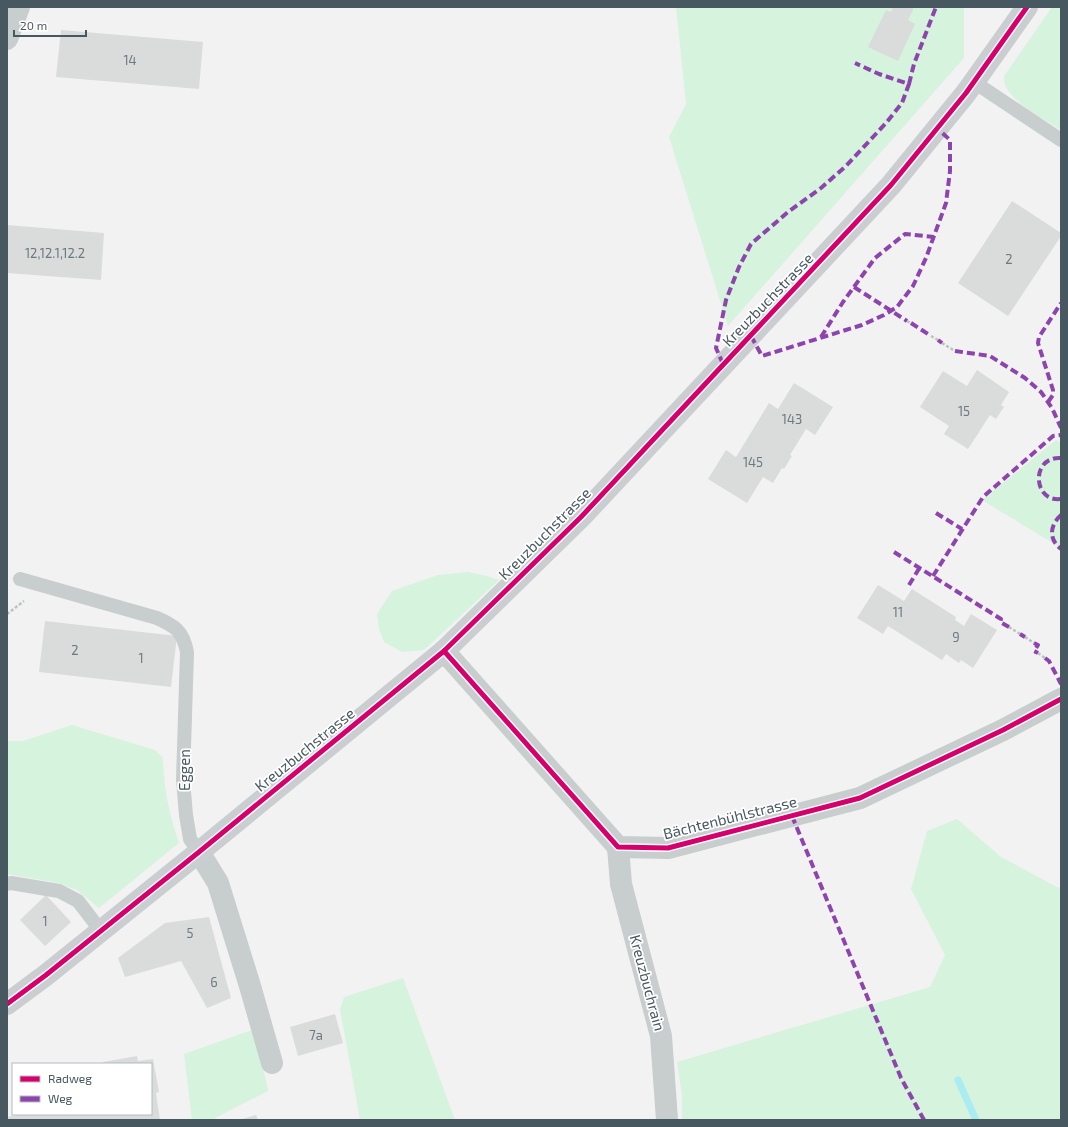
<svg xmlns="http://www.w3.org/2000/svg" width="1068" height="1127" font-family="'Exo 2',sans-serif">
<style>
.green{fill:#d6f3dd}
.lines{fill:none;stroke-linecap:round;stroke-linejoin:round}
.stream{stroke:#a9ecf2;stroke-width:7}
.building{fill:#dadbdb}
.path{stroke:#b8c5bf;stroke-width:2.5;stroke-dasharray:3 2;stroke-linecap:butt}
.lane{stroke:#c8cdce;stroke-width:14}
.street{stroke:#c8cdce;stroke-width:22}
.secondary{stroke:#caced0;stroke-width:22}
.quiet{stroke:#8e44ad;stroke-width:4;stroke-dasharray:8 4;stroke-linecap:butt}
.cycleway-casing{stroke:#fff;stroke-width:8}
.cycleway{stroke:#d6006c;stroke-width:5}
.labels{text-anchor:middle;stroke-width:3.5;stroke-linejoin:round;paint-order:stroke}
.number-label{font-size:13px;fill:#6c7a80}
.street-label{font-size:15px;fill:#475860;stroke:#fff}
</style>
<rect width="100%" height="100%" fill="#f3f2f2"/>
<g class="green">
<path d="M676,7h288v51l-236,268 -59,-189 17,-33z"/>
<path d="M1052,7h9v123c-16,-11 -60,-32 -57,-54z"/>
<path d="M1056,440l5,3v105l-79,-48z"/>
<path d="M468,572l15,3 16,5 -75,70 -22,2 -18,-10 -5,-13 -2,-15 15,-23 46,-16z"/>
<path d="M72,725l83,25 8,8c1,32 6,55 16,85l-80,65 -22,-18 -19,-7 -51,-9v-133h16z"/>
<path d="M957,819l44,38 56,30 4,1v232h-379v-24l-5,-34 253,-75 15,-32 -34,-66 16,-58z"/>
<path d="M403,978l52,142h-95l-20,-111 4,-12z"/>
<path d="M255,1029l13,62 -53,27v2h-23l-8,-66z"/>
</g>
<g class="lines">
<path class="stream" d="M958,1080l18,40"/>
</g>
<g class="building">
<path d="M893,7h20v3l-5,10 7,4 -17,37 -30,-14 18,-37 5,2z"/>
<path d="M61,30l142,12 -4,47 -143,-12z"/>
<path d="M1012,201l49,32v3l-53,80 -50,-33z"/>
<path d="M7,225l97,8 -3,47 -94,-7z"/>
<path d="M977,370l32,22 -8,13 3,2 -8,12 -6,-4 -22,34 -24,-15 5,-8 -29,-19 23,-36 24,15z"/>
<path d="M794,383l39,24 -18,28 -9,-6 -16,26 2,1 -8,13 -2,-1 -9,15 -10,-6 -16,26 -39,-24 18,-29 10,7 33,-54 9,6z"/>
<path d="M878,585l26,16 8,-12 44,28 -1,3 9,6 7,-12 26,16 -24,38 -12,-8 -2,3 -13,-9 -4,6 -54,-34 -5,8 -26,-16z"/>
<path d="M45,621l132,15 -6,51 -132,-15z"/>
<path d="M46,895l25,27 -26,24 -25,-26z"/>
<path d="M209,917l22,81 -24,10 -26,-47 -56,16 -7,-19 47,-35z"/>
<path d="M335,1014l8,29 -45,13 -8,-29z"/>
<path d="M137,1056l1,5 15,-2 6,33 -3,1 4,27h-153v-3l15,-3h129v-50h-47l-1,-2z"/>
<path d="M256,1115l2,5h-19z"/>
</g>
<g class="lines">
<g class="path">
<path d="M907,321l4,2"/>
<path d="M931,336l7,4"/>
<path d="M942,343l13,8"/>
<path d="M7,614l17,-13"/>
<path d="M1009,627l11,7"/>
<path d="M1025,637l9,6"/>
<path d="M1038,653l7,5"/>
</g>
<g class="lane">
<path d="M974,82l87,58"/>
<path d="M20,579l137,39c18,8 26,13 30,34l-4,128 3,35 4,24 9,13"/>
<path d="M7,884l4,-1 48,8 19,10 23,30"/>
</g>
<g class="street">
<path d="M7,39l12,-32"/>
<path d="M444,651l174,196 50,1 192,-50 143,-68 58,-31"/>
<path d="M618,847l3,37 40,152 6,84"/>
<path d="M199,852l19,31 32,103 22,77"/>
</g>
<path class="secondary" d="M7,1004l39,-29 153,-123 245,-201 137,-134 310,-332 75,-92 61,-86"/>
<g class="quiet">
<path d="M909,84l5,-20 22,-57"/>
<path d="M854,287l53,34"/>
<path d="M911,323l20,13"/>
<path d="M751,336l11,20 100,-31 22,-10 13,-8 16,-21 13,-28 20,-55 4,-32v-31l-12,-11"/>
<path d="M821,337l22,-35 32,-44 30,-24 29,3"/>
<path d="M938,340l4,3"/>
<path d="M955,351l35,5 35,22 16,14 11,16 9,20"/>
<path d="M723,364l-7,-16 10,-48 13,-33 12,-23 37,-32 33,-24 25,-22 40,-43 16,-20 7,-19 -30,-10 -24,-11"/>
<path d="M1048,402l5,-7v-5l-15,-47 1,-6 22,-34"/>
<path d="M1061,458c-31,-2 -28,45 0,41"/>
<path d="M936,513l26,16"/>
<path d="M1061,515c-11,10 -13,24 0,34"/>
<path d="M894,552l107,67 -1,3 9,5"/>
<path d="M933,576l50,-79 70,-61 8,-1"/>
<path d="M909,585l11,-18"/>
<path d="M1020,634l5,3"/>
<path d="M1034,643l4,2 -4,6 4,2"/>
<path d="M1045,658l4,3 12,23"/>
<path d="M792,816l109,262 23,42"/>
</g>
<g class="cycleway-casing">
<g id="cycleway">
<path d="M444,651l174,196 50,1 192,-50 143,-68 58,-31"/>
<path d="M7,1004l39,-29 153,-123 245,-201 137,-134 310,-332 75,-92 61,-86"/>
</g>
</g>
<use href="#cycleway" class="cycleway"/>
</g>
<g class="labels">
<g class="number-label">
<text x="130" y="65">14</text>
<text x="55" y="258">12,12.1,12.2</text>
<text x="1009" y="264">2</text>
<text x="964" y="416">15</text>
<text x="792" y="424">143</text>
<text x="753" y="467">145</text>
<text x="898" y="617">11</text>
<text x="956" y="642">9</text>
<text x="75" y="655">2</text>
<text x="141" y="663">1</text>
<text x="45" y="926">1</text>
<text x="190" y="938">5</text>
<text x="214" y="987">6</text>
<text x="316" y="1040">7a</text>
</g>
<g class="street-label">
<text transform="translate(768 300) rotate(-46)" y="5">Kreuzbuchstrasse</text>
<text transform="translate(545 534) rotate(-45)" y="5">Kreuzbuchstrasse</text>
<text transform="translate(305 750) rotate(-39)" y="5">Kreuzbuchstrasse</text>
<text transform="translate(185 770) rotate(-90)" y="5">Eggen</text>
<text transform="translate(730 818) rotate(-14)" y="5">Bächtenbühlstrasse</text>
<text transform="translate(647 983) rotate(75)" y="5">Kreuzbuchrain</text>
</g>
</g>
<rect width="1068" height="1127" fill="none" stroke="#475860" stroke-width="16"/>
<rect x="12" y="1063" width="140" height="52" fill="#ffffff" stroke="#b5bcbf"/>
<rect x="20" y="1076" width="20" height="6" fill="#d6006c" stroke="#b5bcbf"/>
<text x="48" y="1083" font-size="12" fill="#475860">Radweg</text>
<rect x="20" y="1096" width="20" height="6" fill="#8e44ad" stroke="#b5bcbf"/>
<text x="48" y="1103" font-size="12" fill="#475860">Weg</text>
<path d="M14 30v6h72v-6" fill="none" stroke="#475860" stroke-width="2"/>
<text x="20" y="30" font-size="12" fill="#475860" stroke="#ffffff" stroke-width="3" paint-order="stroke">20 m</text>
</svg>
